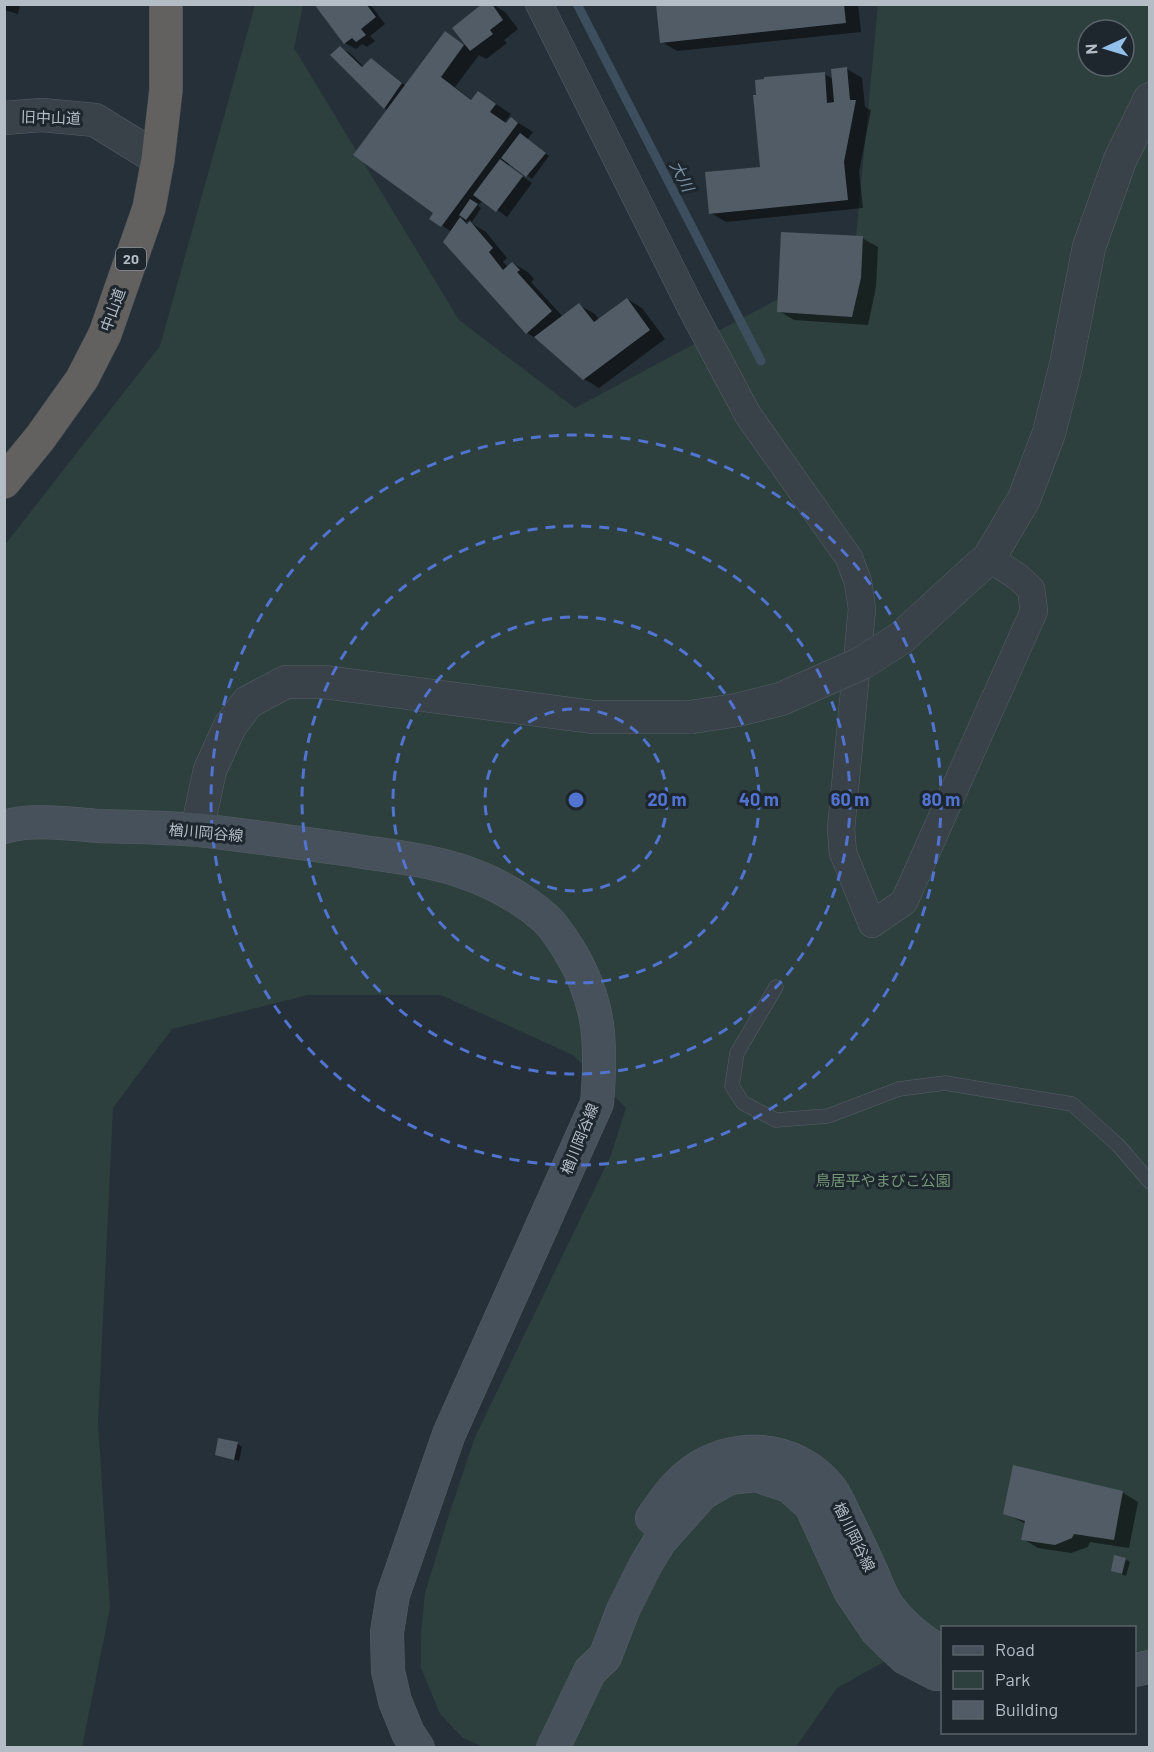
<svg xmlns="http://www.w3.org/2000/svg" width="1154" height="1752" font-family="Barlow,'Noto Sans JP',sans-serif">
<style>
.green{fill:#2d403e;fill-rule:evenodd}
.shadow{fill:#0007}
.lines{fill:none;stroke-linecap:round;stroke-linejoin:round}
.stream{stroke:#3d4f5f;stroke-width:9}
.building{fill:#515c67}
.service-casing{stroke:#575f67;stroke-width:15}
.minor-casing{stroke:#575f67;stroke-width:28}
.tertiary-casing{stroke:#575f67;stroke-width:34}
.secondary-casing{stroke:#575f67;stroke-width:34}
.trunk-casing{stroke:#444c54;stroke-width:34}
.service{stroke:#394149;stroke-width:14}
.minor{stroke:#394149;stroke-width:27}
.tertiary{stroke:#394149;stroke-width:33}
.secondary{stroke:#47515b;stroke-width:33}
.trunk{stroke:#626160;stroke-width:33}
.tertiary-bridge-casing{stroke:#575f67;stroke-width:34;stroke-linecap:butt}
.tertiary-bridge{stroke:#394149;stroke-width:33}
.ring{fill:none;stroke:#5274d1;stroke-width:3;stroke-dasharray:10 8}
.labels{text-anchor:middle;stroke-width:6;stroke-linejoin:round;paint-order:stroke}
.shield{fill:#1e262e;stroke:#878f98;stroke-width:1.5}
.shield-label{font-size:14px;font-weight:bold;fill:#b4bcc5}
.street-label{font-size:15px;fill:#b4bcc5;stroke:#1e262e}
.park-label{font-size:15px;fill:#759879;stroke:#1e262e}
.water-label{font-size:16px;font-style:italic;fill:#7890a4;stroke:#1e262e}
.centre{fill:#5274d1;stroke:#1e262e;stroke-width:3}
.ring-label{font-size:18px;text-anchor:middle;font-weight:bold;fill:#5274d1;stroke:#1e262e;stroke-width:6;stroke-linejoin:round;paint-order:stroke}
</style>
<rect width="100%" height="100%" fill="#253038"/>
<path class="green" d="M255,5h48l-9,43 165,272 116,88 279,-150 24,-253h271v1650l-14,-5 -1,-22h-192v8l-17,3 -88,49 -41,59 -297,1v-2l-13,2 -23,-10 -23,-24 -19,-46v-35l4,-40 22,-72 28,-84 136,-282 15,-47 -53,-53 -132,-60h-133l-136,34 -59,79 -15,315 12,185 -28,139h-77l-1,-1201 156,-200zM1088,30h36v36h-36z"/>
<g class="shadow">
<path d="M4,4h16l-2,10 -14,-4z"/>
<path d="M316,4h54l15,20 -15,12 5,5 -8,6 -5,-3 -6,5 -11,-6z"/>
<path d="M492,4l13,8 13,17 -14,11 3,3 -21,16 -7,-4 -24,32 18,14 6,-8 32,21 -6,8 2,2 4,-5 16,9 6,4 -6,8 22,16 -17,23 -22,-16 -2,3 24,17 -25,34 -24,-17 -5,6 3,2 -9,14 -3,-2 -3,3 3,1 3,-2 -1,1 15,9 21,26 -4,4 5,5 4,-4 16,9 6,7 -3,3 32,35 16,-12 16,9 4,6 28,-21 15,9 23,31 -66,49 -15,-9 -43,-38 -14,-8 -75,-101 -21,-14 5,-5 -48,-103 -4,-2 -44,-60 10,5 14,14 7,-7 10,6 25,20 39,-53 23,14z"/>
<path d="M658,4h200l3,28 -184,19 -15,-9z"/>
<path d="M847,69l15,9 3,29 6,3 -12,62 4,36 -137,14 -15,-9 50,-45 63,-94 9,5z"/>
<path d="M862,238l16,9 -2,40 -8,38 -74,-5 -15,-9z"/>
<path d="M238,1444l4,3 -3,14 -23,-7z"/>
<path d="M1122,1492l16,10 -9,46 -39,-6 -2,5 -17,6 -33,-5 -15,-9 3,-15 -21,-11z"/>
<path d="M1125,1559l5,3 -4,14 -13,-5z"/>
</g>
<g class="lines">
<path class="stream" d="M577,4l184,357"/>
</g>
<g class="building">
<path d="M314,4h52l10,13 -15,12 5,6 -10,7 -4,-4 -8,6z"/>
<path d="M482,4h10l11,16 -13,10 3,4 -23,17 -18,-23z"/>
<path d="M656,4h188l2,19 -186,20z"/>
<path d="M445,31l19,14 -23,32 30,23 7,-9 18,13 -6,8 16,11 5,-6 7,6 -77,104 -12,-8 4,-6 -80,-58z"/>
<path d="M340,46l22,21 9,-9 31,25 -18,26 -54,-54z"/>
<path d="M847,67l3,33h6l-12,62 4,38 -139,14 -4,-42 55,-5 -7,-72h3l-1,-15 9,-1v-2l61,-5 2,31 7,-1 -3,-33z"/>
<path d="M520,133l26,20 -20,24 -25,-19z"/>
<path d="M500,159l23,17 -27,36 -23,-17z"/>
<path d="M470,199l8,5 -12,16 -7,-5z"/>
<path d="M460,217l7,7 3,-3 23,27 -4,4 14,18 9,-8 8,8 -3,2 35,39 -26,23 -83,-92z"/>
<path d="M781,232l82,4 -2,42 -9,39 -75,-5z"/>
<path d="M627,298l23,32 -67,50 -49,-43 45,-34 15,19z"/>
<path d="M218,1438l20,4 -4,18 -19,-5z"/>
<path d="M1013,1465l110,26 -9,49 -40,-6 -2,4 -17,7 -34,-5 4,-19 -22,-7z"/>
<path d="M1114,1555l12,3 -4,16 -11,-3z"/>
</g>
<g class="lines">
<g class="service-casing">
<path id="service" d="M776,987l-39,66 -5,33 11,17 33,17 52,-4 71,-27 46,-6 127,21 46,41 32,37"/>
</g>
<g class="minor-casing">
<path id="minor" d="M539,4l152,304 57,107 101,143 9,24 4,27 -21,220 2,24 29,71 32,-22 130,-291 -3,-22 -13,-12 -29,-19"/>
</g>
<g class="tertiary-casing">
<g id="tertiary">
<path d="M4,118l38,-3 53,5 63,39"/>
<path d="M974,571l15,-13 35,-59 25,-66 17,-68 23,-118 31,-87 30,-61"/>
<path d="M197,830l13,-60 20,-44 18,-24 38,-20h38l269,35h98"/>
</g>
</g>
<g class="secondary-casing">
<g id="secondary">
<path d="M4,827c25,-9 69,-3 95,-1 33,1 67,1 100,4 51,6 102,13 152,20 36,6 73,9 107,20 31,10 62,26 87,48 10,9 17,21 24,32 32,52 33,95 28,153l-148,331 -56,161 -6,37 1,39 7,30 13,32 10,15"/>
<path d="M652,1518c11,-15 21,-31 35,-42 43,-36 107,-32 143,12 7,9 12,22 17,32 9,18 17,35 25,53 5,11 9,24 16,33 14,20 34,35 54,47"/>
<path d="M1134,1670l16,-3"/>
<path d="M553,1748l37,-77 15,-14 18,-47 23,-46 14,-23 43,-48 26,-15 27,-3 33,11 22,20 39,85 27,40 28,27 31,16h6"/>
</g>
</g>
<g class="trunk-casing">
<path id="trunk" d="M4,482l36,-44 42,-59 23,-45 44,-126 9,-49 8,-69v-86"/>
</g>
<use href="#service" class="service"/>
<use href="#minor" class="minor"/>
<use href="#tertiary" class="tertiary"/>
<use href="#secondary" class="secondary"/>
<use href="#trunk" class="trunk"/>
<g class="tertiary-bridge-casing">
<path id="tertiary-bridge" d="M691,717l46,-7 44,-11 81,-36 39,-25 73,-67"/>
</g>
<use href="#tertiary-bridge" class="tertiary-bridge"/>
</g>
<g class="ring">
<circle cx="576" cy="800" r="91"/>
<circle cx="576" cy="800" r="183"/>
<circle cx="576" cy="800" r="274"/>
<circle cx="576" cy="800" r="365"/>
</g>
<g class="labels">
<rect class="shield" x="116" y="248" width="30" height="22" rx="4.5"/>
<g class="shield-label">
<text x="131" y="264">20</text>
</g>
<g class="street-label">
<text transform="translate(51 118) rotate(2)" y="5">旧中山道</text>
<text transform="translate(113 310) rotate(-70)" y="5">中山道</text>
<text transform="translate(206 833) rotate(5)" y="5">楢川岡谷線</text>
<text transform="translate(580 1139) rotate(-68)" y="5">楢川岡谷線</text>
<text transform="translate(854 1537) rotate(64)" y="5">楢川岡谷線</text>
</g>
<g class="park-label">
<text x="883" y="1186">鳥居平やまびこ公園</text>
</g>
<g class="water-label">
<text transform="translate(682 176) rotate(63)" y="6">大川</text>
</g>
</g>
<circle cx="576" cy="800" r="9" class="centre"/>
<g class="ring-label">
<text x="667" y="806">20 m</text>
<text x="759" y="806">40 m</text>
<text x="850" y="806">60 m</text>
<text x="941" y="806">80 m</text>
</g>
<rect width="1154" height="1752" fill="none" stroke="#b4bcc5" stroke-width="12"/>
<rect x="941" y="1626" width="195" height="108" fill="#1e262e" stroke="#5a626a" stroke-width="1.5"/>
<rect x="953" y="1646" width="30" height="9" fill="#47515b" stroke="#5a626a" stroke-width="1.5"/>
<text x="995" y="1656" font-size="18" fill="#b4bcc5">Road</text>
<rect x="953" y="1671" width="30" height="18" fill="#2d403e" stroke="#5a626a" stroke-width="1.5"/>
<text x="995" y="1686" font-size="18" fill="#b4bcc5">Park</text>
<rect x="953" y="1701" width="30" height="18" fill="#515c67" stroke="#5a626a" stroke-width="1.5"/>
<text x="995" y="1716" font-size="18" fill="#b4bcc5">Building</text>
<g transform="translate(1106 48) rotate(266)"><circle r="28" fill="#1e262e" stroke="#5a626a" stroke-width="1.5"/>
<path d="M0-4.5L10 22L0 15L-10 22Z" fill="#93bfeb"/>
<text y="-9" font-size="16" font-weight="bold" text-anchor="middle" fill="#b4bcc5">N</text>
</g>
</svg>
